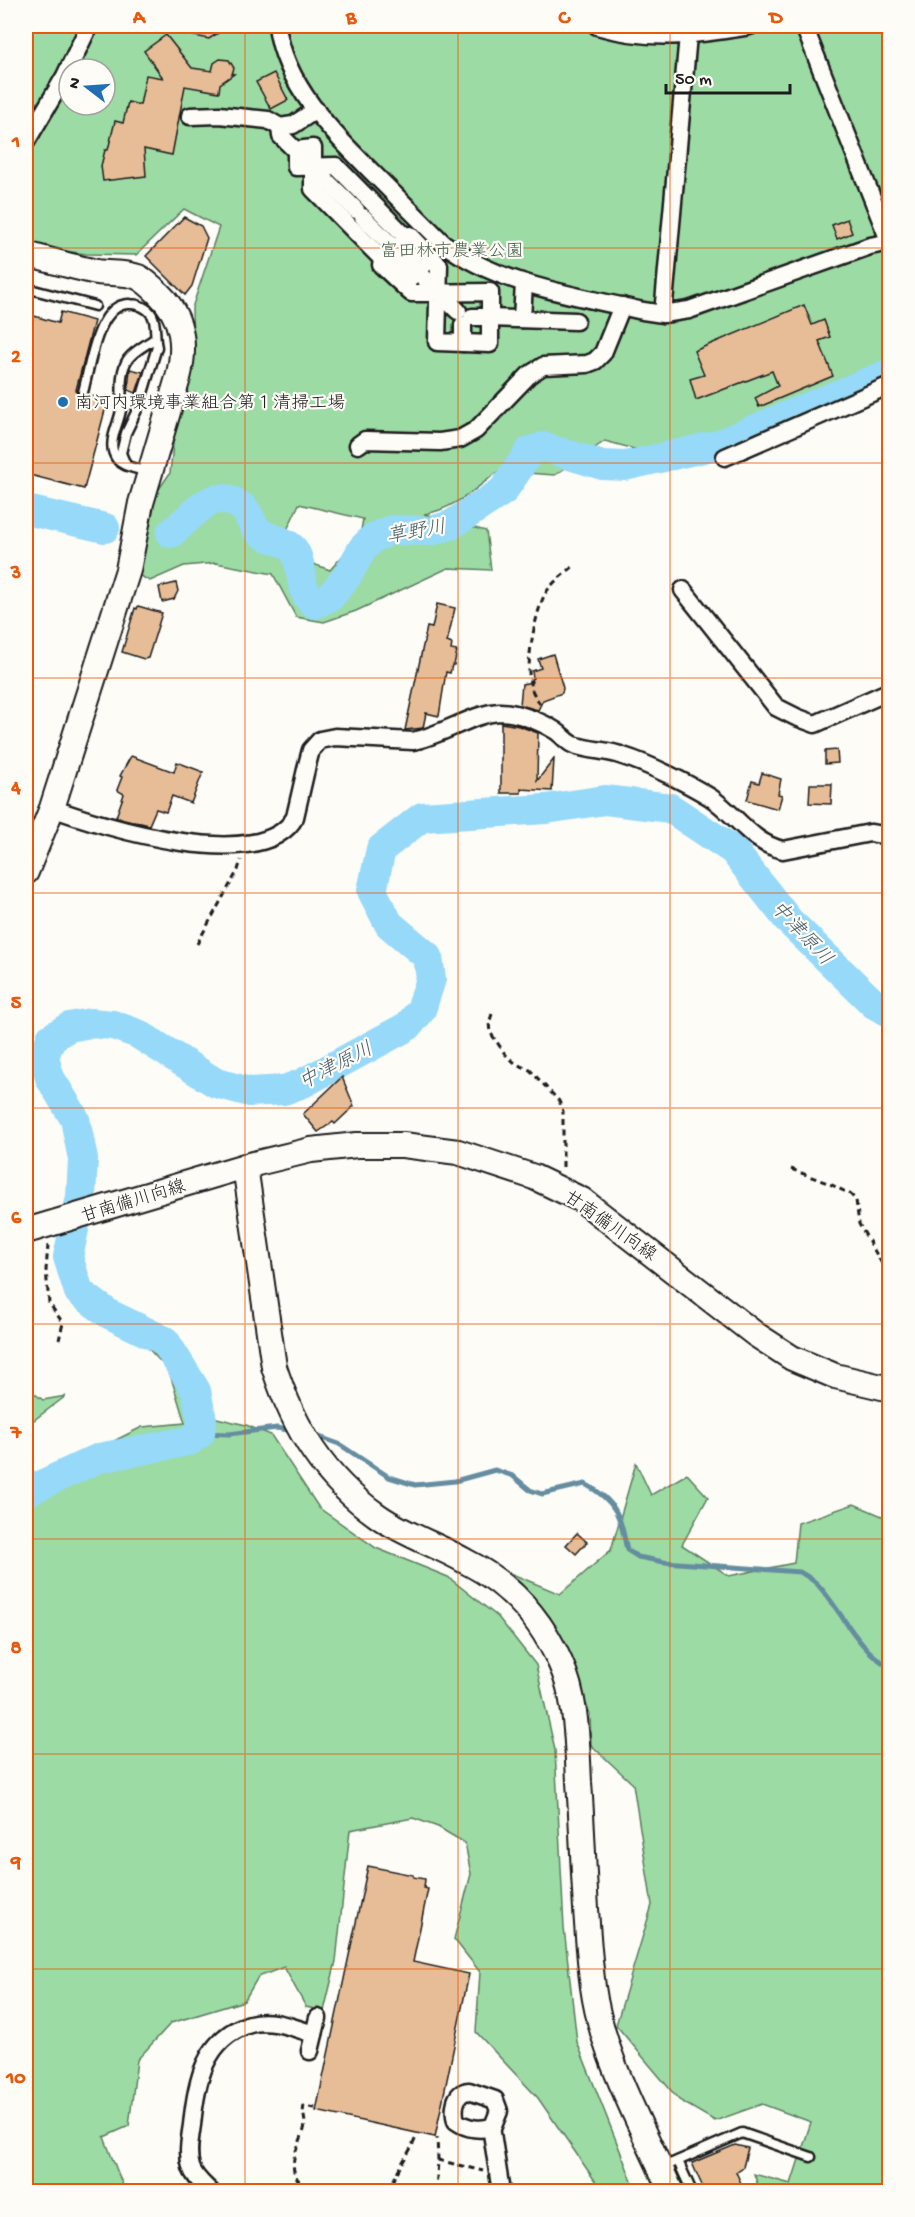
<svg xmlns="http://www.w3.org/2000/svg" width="915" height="2217" font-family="'Gochi Hand','Klee One',sans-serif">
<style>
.green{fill:#9cdba4;stroke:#5c7c60;stroke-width:1.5;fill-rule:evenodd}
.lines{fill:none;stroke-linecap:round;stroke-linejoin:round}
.stream{stroke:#658da0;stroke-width:5}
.river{stroke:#96d9f8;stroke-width:30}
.building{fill:#e6bd96;stroke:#1c1c1c;stroke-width:1.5}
.lane-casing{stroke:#1c1c1c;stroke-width:13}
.street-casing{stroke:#1c1c1c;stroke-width:21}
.secondary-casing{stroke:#1c1c1c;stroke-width:28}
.path{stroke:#1c1c1c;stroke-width:3;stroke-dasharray:6 4.5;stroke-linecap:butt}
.lane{stroke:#fdfcf7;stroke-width:8}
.street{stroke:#fdfcf7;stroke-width:16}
.secondary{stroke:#fdfcf7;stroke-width:24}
.grid{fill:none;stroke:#e8590c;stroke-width:1.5;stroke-opacity:0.55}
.poi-dot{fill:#1f6fb2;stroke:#fdfcf7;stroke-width:2}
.labels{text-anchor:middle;stroke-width:4.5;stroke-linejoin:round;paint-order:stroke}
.park-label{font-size:18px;fill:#495f4c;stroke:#fdfcf7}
.poi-label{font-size:18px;fill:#1c1c1c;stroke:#fdfcf7;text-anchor:start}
.street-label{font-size:18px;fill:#1c1c1c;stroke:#fdfcf7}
.water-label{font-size:20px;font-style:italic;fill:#475e69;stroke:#fdfcf7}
.neatline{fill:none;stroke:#e8590c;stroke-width:2}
.grid-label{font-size:20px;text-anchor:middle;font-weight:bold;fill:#e8590c}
</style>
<rect width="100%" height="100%" fill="#fdfcf7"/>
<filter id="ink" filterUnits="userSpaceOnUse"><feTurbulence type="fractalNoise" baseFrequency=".0167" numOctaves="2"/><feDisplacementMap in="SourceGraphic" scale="12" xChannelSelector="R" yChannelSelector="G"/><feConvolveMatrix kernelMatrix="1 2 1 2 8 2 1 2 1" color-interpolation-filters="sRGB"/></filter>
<g filter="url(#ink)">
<g class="green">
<path d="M26,26h863v340l-172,75 -64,13 -48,-13 -50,34 -56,-4c-23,17 -46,39 -75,43l62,17 5,39 -43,-2 -92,43 -32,11 -28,-5 -23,-43 -57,-11 -32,3 -34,15 -12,-6 8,-32 2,-38 22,-32 7,-65 16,-55 -1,-45 27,-81 -35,-18 -48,46 -50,-1 -55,-8 -5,-3zM69,69h36v36h-36zM299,504l64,15 -3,17 -30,34 -25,-9 -18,-31z"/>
<path d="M158,1347l23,29 19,38 46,11 25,10 48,73 57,40 72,29 50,40 38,48 19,85 9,178 13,114 59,149h-34l-64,-93 -62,-66 4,-60 -26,-33 17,-65 -6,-31 -27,-16 -25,-9 -63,12 -14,131 -12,50 -18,-4 -22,-40 -26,10 -14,24 -73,22 -34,37 -8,66 -25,11 21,54h-99v-727l13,14 103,-51 43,-4 -16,-52 -21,-23z"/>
<path d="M26,1387l17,13 23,-4 -40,30z"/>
<path d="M636,1463l15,32 36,-21 21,23 -26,48 47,31 65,-13 4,-40 56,-19 35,15v672h-129l-6,-17 37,10 20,-62 -49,-18 -47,17 -36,-21 -63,-75 36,-120 -19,-121 -42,-39 -1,-31 -35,-89 -62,-59 67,28 51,-44z"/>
</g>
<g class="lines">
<g class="stream">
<path d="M200,1433l29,1 48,-6 16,3"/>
<path d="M314,1435l25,9 50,33 26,8 40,-4 40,-11 18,6 17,14 12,4 43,-10c32,17 35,32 42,66l11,7 26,5 136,10c6,4 14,8 19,14 24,27 37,62 71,81"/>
</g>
<g class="river">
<path d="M26,510l79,18"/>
<path d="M171,533c22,-15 39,-50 71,-26 8,6 9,17 15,23 11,11 32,8 39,24 8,17 2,39 19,50l15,-7 17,-21 16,-28 10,-10 18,-8 40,1 20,-6 52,-34 27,-40 13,-4 59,18 23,1 92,-21 173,-72"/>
<path d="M26,1492l73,-34 90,-17 11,-8 2,-13 -6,-29 -31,-50 -56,-27 -30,-22 -11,-35 13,-60 2,-38 -8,-40 -25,-41 -6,-21 7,-19 18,-11 22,-4 22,2 25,9 78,49 34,9 34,-2 19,-7 105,-57 13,-16 10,-31 -3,-22 -39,-33 -17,-33 9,-42 41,-32 124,-8 59,-9 65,8 63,42 56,71 85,83 16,9"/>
</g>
</g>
<g class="building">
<path d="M172,26h57l-20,13 -38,-8z"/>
<path d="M166,35l26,33 20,3 2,-8 6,-4 9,1 5,8 -2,6h2l-14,10 -1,8 -34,-6 -13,69 -28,-6 2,27 -43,5 -2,-15 4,-16h3l7,-29 8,2 5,-21 12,3 6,-30 17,3 -19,-27z"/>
<path d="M274,73l14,27 -17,9 -15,-27z"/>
<path d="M184,217l17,9 6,12 -15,48 -7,9 -39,-39z"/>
<path d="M847,219l5,14 -15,6 -5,-14z"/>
<path d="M804,305l8,20 12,-5 6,17 -11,4 14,35 -74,31 -4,-9 23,-12 -6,-15 -76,29 -6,-21 14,-4 -10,-24z"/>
<path d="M61,312l33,9 -18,69 1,4 5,4 6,-3 20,4 -24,90 -58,-15v-151l5,2 3,-9 24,7z"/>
<path d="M130,369l13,3 -7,21 -8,-3z"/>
<path d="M176,583l2,8 -4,8 -12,3 -3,-15z"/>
<path d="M437,604l18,4 -8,34 5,2 -1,6 6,1 -3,14h-2l-2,8 -4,-1 -7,44 -13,-3 -3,15 -18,2 22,-103 5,1z"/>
<path d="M138,606l24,7 -14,45 -4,1 -22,-7 13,-44 2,1z"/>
<path d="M553,654l10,34 -1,5 -19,7 -5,10 -18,-5 2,-21 10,-2 -1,-3 2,-1 -1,-7 9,-3 -3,-9z"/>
<path d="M501,723l18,3 19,7 -1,48 17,-22 -2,32 -31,-2v4h-20z"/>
<path d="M837,750l1,13 -13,1v-13z"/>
<path d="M131,756l43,16 3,-10 26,10 -12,31 -19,-7 -6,16 -10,-3 -7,16 -33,-8 8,-23 -7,-4 5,-13 -2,-1z"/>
<path d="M762,773l19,6 -3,15 4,1 -4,14 -31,-9 5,-19 7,2z"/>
<path d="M810,784h22l-1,20 -22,-1z"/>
<path d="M342,1077l12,29 -19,18 -2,-2 -15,10 -15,-18z"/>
<path d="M577,1533l10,9 -11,12 -10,-9z"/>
<path d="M368,1866l45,9v2l12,2 -1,9 4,1 -15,73 56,12 -34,163 -119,-26z"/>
<path d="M735,2145l13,3 -5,19 -7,5 9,20h-40l-13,-29z"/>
</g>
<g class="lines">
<g class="lane-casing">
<g id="lane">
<path d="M26,288l69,18"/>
<path d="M83,392c7,-24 14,-91 48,-88 7,0 17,4 21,11 5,9 2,22 5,32l-18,59 -13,27 -5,20 5,12"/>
<path d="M148,472c-11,-4 -28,-5 -33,-16 -8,-14 4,-32 6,-46 2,-16 -3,-36 7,-51 7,-9 18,-14 26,-20"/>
<path d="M678,2161l14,31"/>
<path d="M661,2168l81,-35 69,24"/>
</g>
</g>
<g class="street-casing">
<g id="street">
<path d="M277,26c8,60 56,107 97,148 23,23 46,46 69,69 57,43 132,52 200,68l20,3 26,-4 181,-64 20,-4"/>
<path d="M597,26c55,16 97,9 153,0"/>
<path d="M804,26l86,217"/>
<path d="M190,116l29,-1 49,5 12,7 13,-2 23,-15"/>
<path d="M280,127l1,9 75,74"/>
<path d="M26,142l39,-66 24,-50"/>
<path d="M296,150v17l40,-1 71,72 3,-3 29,30 -2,77 53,2v-52l-79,1 -30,-28 26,-27"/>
<path d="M296,150l17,-2v41l71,72"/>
<path d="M363,217l44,44v6l-11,12"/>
<path d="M411,250l14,14 -15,14 -14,-14z"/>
<path d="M407,267l7,1 44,43"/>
<path d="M663,314l25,-279"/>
<path d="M472,317h18"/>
<path d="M490,318l86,3"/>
<path d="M522,319l2,-36"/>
<path d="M463,325v18"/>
<path d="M358,445l7,-5 75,2 20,-3 16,-9 53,-55 14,-9 44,-2 8,-3 8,-8 19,-47"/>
<path d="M725,457l165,-72"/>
<path d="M683,590l93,117 20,10 19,7 75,-33"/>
<path d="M52,808c49,18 211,69 243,9l12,-52 4,-15 9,-10 15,-3 78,4c28,-5 60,-28 87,-29 17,0 42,10 56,19 6,4 11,11 18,14 16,6 34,5 49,11 26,8 64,27 87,41 27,18 41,46 73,53l87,-17 20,3"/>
<path d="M310,2051l8,-33"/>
<path d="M469,2091l26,9 4,11 -6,15c-11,5 -26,3 -37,-5 -3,-11 -2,-29 13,-30z"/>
<path d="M488,2128l4,5 9,59"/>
<path d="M211,2192c-8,-8 -17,-15 -20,-25 -4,-13 -1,-29 1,-42 4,-42 12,-87 58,-101 21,-6 44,4 64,10"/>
</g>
</g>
<g class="secondary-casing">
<g id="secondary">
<path d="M26,254c23,6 47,13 71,18 13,2 28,0 41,5 8,4 15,11 21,17 25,24 27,53 19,84l-37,125 -13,67 -76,238 -26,64"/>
<path d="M245,1166l29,201c20,62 50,111 104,149 27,19 59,29 87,45 44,22 75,56 95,101 17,36 17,80 19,120 5,68 5,137 14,205 10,73 49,138 78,205"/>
<path d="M26,1231l219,-65 66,-16 46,-5h46l55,7 76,25 48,23 173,134 37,24 43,18 55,13"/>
</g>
</g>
<g class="path">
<path d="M540,704c-4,-6 -9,-14 -10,-21 -4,-21 5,-68 14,-87 6,-12 20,-22 30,-30"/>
<path d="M26,798l7,3"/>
<path d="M197,944l41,-74 3,-10"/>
<path d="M492,1014l-3,9 1,9 15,22 11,10 14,6 29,31 4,10v57"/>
<path d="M791,1169l39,15 20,10 6,6 3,24 26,45 5,26"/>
<path d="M48,1245l-2,25 3,33 14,20 -4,17"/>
<path d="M890,1309l-5,30 5,12"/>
<path d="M315,2108l-11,-2c-2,6 1,12 1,18 -1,10 -6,18 -9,27 -8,24 3,36 25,41"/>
<path d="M438,2160l45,11"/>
<path d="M391,2192c3,-22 18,-36 25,-55"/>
<path d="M436,2192l2,-32 -1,-23"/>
</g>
<use href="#lane" class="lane"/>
<use href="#street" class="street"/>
<use href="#secondary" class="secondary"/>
</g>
</g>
<path class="grid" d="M245,26v2166M458,26v2166M670,26v2166M26,248h864M26,463h864M26,678h864M26,893h864M26,1108h864M26,1324h864M26,1539h864M26,1754h864M26,1969h864"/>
<circle class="poi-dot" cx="63" cy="402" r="6"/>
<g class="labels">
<g class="park-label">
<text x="452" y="256">富田林市農業公園</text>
</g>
<g class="poi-label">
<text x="75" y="408">南河内環境事業組合第１清掃工場</text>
</g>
<g class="street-label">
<text transform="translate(133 1200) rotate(-17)" y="6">甘南備川向線</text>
<text transform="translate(611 1225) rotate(35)" y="6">甘南備川向線</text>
</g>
<g class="water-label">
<text transform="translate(416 530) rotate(-10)" y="7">草野川</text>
<text transform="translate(803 932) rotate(47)" y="7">中津原川</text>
<text transform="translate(335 1064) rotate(-27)" y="7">中津原川</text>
</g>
</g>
<rect width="915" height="2217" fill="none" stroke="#fdfcf7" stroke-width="66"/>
<g transform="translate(87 87) rotate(287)"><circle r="28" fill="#fdfcf7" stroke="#a3a29f" stroke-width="1.5"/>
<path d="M0-4.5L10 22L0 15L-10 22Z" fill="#1f6fb2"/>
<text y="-9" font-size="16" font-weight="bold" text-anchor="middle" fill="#1c1c1c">N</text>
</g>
<path d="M666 84v9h124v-9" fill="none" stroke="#1c1c1c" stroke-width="3"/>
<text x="675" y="84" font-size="18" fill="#1c1c1c" stroke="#fdfcf7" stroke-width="4.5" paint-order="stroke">50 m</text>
<rect x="33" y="33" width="849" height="2151" class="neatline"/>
<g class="grid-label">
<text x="139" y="23">A</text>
<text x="351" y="23">B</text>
<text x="564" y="23">C</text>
<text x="776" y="23">D</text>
<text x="16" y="147">1</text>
<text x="16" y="362">2</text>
<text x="16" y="578">3</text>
<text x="16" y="793">4</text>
<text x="16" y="1008">5</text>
<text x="16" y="1223">6</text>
<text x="16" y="1438">7</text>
<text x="16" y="1653">8</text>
<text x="16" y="1868">9</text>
<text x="16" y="2083">10</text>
</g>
</svg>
